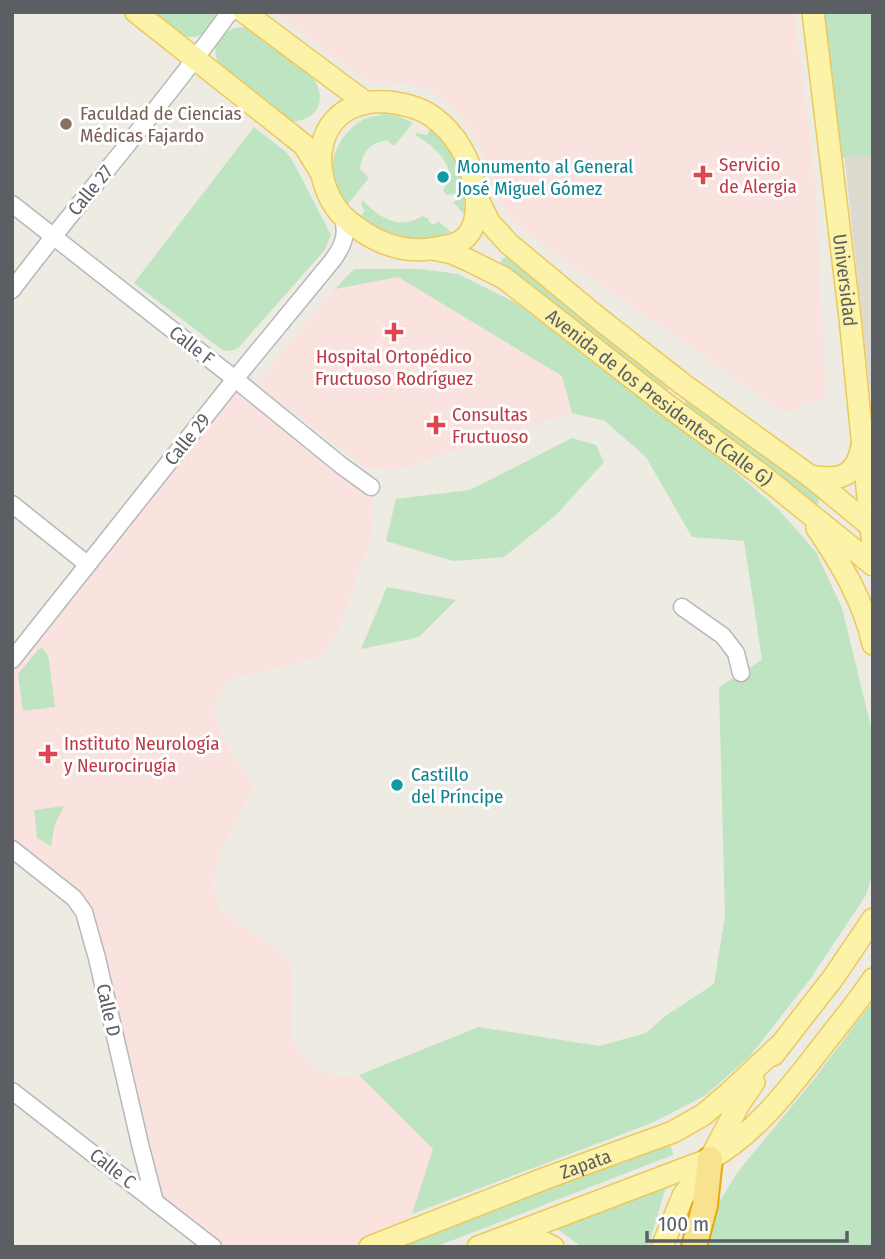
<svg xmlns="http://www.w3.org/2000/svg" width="885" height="1259" font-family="'Fira Sans Condensed',sans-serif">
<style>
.education{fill:#dddad0}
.medical{fill:#fae2de}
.green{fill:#bfe4c1}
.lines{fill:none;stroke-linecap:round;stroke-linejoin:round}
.minor-casing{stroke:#b5b8bc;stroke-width:19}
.major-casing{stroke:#ebc95d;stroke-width:24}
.highway-casing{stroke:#e6aa09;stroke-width:28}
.minor{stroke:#fff;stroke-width:16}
.major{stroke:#fcf2a8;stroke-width:21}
.highway{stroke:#f8e28e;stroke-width:24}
.education-dot{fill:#8d6e63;stroke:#fff;stroke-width:2.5}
.health-dot{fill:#e0444e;stroke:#fff;stroke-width:2.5}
.culture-dot{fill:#0f9aa8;stroke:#fff;stroke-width:2.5}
.labels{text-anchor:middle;stroke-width:6;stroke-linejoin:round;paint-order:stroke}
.education-label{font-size:19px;fill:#785e54;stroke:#fff;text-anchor:start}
.health-label{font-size:19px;fill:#be3a42;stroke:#fff;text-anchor:start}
.culture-label{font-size:19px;fill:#0d838f;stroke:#fff;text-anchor:start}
.street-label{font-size:19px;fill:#5b5e62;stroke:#fff}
</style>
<rect width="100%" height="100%" fill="#edebe2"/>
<path class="education" d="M818,12h55v407l-28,-257z"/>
<g class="medical">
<path d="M274,12h520l21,167 11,218 -41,16 -254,-177 -24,-22 -11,-22 -21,-58 -16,-20 -9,-9 -22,-16 -26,-6 -33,-1z"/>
<path d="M398,277l164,99 10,37 -176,57 -32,-3 -107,-84 78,-94z"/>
<path d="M235,379l136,108 3,25 -6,35 -28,79 -10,18 -7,10 -11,5 -81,20 -13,15 -5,17 6,19 9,18 26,37 -36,73 -6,26 8,26 56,38 12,12 5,13 -1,63 4,11 7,9 17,14 18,7 21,-2 74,74 -26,83 -37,15h-156l-62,-54 -69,-297 -71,-50v-186z"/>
</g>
<g class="green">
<path d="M152,12h65c-1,8 -4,15 -11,20 -20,15 -40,-8 -54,-20z"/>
<path d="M813,12h60v143l-43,3z"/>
<path d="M243,27l8,2 8,5 53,43c18,23 3,47 -25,44l-67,-53c-11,-22 -1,-39 23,-41z"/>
<path d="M383,114l16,2 14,7 -19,23 -7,-6c-18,3 -25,13 -27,29l9,9 -22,27c-4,-6 -10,-12 -12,-18 -9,-27 6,-58 32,-69 5,-2 11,-2 16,-4z"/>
<path d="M254,127l32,25 6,8 39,75 -7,16 -85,96c-6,4 -11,5 -18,2l-87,-66z"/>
<path d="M430,129c6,5 13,10 17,15 17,20 18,45 17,70l-10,-11 2,-3 -1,-4 -3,-2 -4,1 -5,-4c1,-4 4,-7 5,-11 5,-19 -18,-37 -33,-45l2,-2 10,2z"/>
<path d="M362,200c19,18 35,31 61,16l5,3 2,4 4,2 4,-4 13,11c-7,3 -14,7 -22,9 -26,4 -49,-10 -69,-24l5,-6 -4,-6z"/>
<path d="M503,258h8l156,126 1,6 -4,3 -163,-128v-4z"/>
<path d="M354,269h66l38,5 58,29 199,151 63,55 38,43 26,56 31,127v138l-7,22 -55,83 -61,78 -44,39 -52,27 -242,92 21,-65 -74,-74 120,-48 120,19 47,-13 18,-16 50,-33 11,-68 -6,-229 43,-27 -18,-119 -52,-4 -46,-80 -41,-36 -33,-8 -10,-37 -164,-99 -63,12z"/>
<path d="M688,398l6,2 126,97 -2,7 -8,-1 -125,-95v-6z"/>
<path d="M572,438l24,7 8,17 -47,52 -53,43 -51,4 -67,-20 10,-42 74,-9z"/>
<path d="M387,587l69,13 -36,36 -9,3 -50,10z"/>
<path d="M42,648l6,7 7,52 -32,4 -5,-37 20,-24z"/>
<path d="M64,806l-9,18 -4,22 -14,-8 -3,-28z"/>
<path d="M873,1001v246h-171l7,-28 28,-46 78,-95z"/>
<path d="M671,1146l2,9 -238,92h-47l258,-99z"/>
<path d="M667,1183l-19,64h-66l-26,-19z"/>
</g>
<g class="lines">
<g class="minor-casing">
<g id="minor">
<path d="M12,204l223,175 107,87 29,21"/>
<path d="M12,290c71,-94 149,-182 217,-277l3,-1"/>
<path d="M12,504l75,60"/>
<path d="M682,607l41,29 13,17 5,20"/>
<path d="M12,660l223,-281 97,-118c12,-16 16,-27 10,-47"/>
<path d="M12,849l62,49 10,14 13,46 43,186 15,58"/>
<path d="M12,1091l201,156"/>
</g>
</g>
<g class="major-casing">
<g id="major">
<path d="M136,12l168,133 16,26"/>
<path d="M244,12l122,91"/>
<path id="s1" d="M813,12l37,306 23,229"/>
<path d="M388,102c16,2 32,5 45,15 11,8 21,19 28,31 13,21 25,70 4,90 -7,6 -20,9 -29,10 -30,6 -57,-4 -80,-21 -5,-4 -12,-9 -16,-14 -30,-36 -28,-100 27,-110 6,-2 14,-1 21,-1z"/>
<path d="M475,193l14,29 20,22 88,73 87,68 126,91 63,52"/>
<path id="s2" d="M433,249l19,4 18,8 34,17 163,127 96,71 110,89"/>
<path d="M810,476c29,5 46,2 52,-30"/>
<path d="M817,528c24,36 47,73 56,116"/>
<path d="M773,1055l60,-77 40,-59"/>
<path d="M508,1238c16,-2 31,1 45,9"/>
<path id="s3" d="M370,1247l176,-69 127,-46 30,-17 25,-21 51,-48"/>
<path d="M478,1247l232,-88c48,-27 81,-73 114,-115 16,-21 34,-42 49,-65"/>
<path d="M662,1247l21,-51 27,-37 29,-55 15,-22"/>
</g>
</g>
<g class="highway-casing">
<path id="highway" d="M694,1247l11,-42 5,-46"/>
</g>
<use href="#minor" class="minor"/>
<use href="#major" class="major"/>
<use href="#highway" class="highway"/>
</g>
<circle class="education-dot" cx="66" cy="124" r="7"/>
<g class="health-dot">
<path d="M699.5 164.5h7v7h7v7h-7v7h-7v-7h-7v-7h7z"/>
<path d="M390.5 321.5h7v7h7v7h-7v7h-7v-7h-7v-7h7z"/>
<path d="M432.5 414.5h7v7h7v7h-7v7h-7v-7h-7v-7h7z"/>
<path d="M44.5 743.5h7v7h7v7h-7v7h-7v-7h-7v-7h7z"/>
</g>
<g class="culture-dot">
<circle cx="443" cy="177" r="7"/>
<circle cx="397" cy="785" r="7"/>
</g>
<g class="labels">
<g class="education-label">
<text x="80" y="120">Faculdad de Ciencias<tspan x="80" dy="22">Médicas Fajardo</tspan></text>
</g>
<g class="health-label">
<text x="719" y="171">Servicio<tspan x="719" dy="22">de Alergia</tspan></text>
<text x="394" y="363" text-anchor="middle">Hospital Ortopédico<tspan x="394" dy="22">Fructuoso Rodríguez</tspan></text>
<text x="452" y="421">Consultas<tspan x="452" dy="22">Fructuoso</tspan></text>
<text x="64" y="750">Instituto Neurología<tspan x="64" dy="22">y Neurocirugía</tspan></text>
</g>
<g class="culture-label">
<text x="457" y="173">Monumento al General<tspan x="457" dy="22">José Miguel Gómez</tspan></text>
<text x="411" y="781">Castillo<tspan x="411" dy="22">del Príncipe</tspan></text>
</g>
<g class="street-label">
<text transform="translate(90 190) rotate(-51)" y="7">Calle 27</text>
<text dy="7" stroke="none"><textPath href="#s1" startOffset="270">Universidad</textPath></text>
<text transform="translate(192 345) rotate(38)" y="7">Calle F</text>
<text dy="7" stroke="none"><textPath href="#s2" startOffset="273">Avenida de los Presidentes (Calle G)</textPath></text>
<text transform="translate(187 439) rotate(-51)" y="7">Calle 29</text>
<text transform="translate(109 1010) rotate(77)" y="7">Calle D</text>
<text dy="7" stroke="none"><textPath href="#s3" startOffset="231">Zapata</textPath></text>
<text transform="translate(113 1168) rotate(38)" y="7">Calle C</text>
</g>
</g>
<rect width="885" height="1259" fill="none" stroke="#5b5e62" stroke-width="28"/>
<path d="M647 1231v10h200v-10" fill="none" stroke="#5b5e62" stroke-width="3.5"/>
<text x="658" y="1231" font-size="21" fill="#5b5e62" stroke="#ffffff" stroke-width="5" paint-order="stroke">100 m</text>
</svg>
